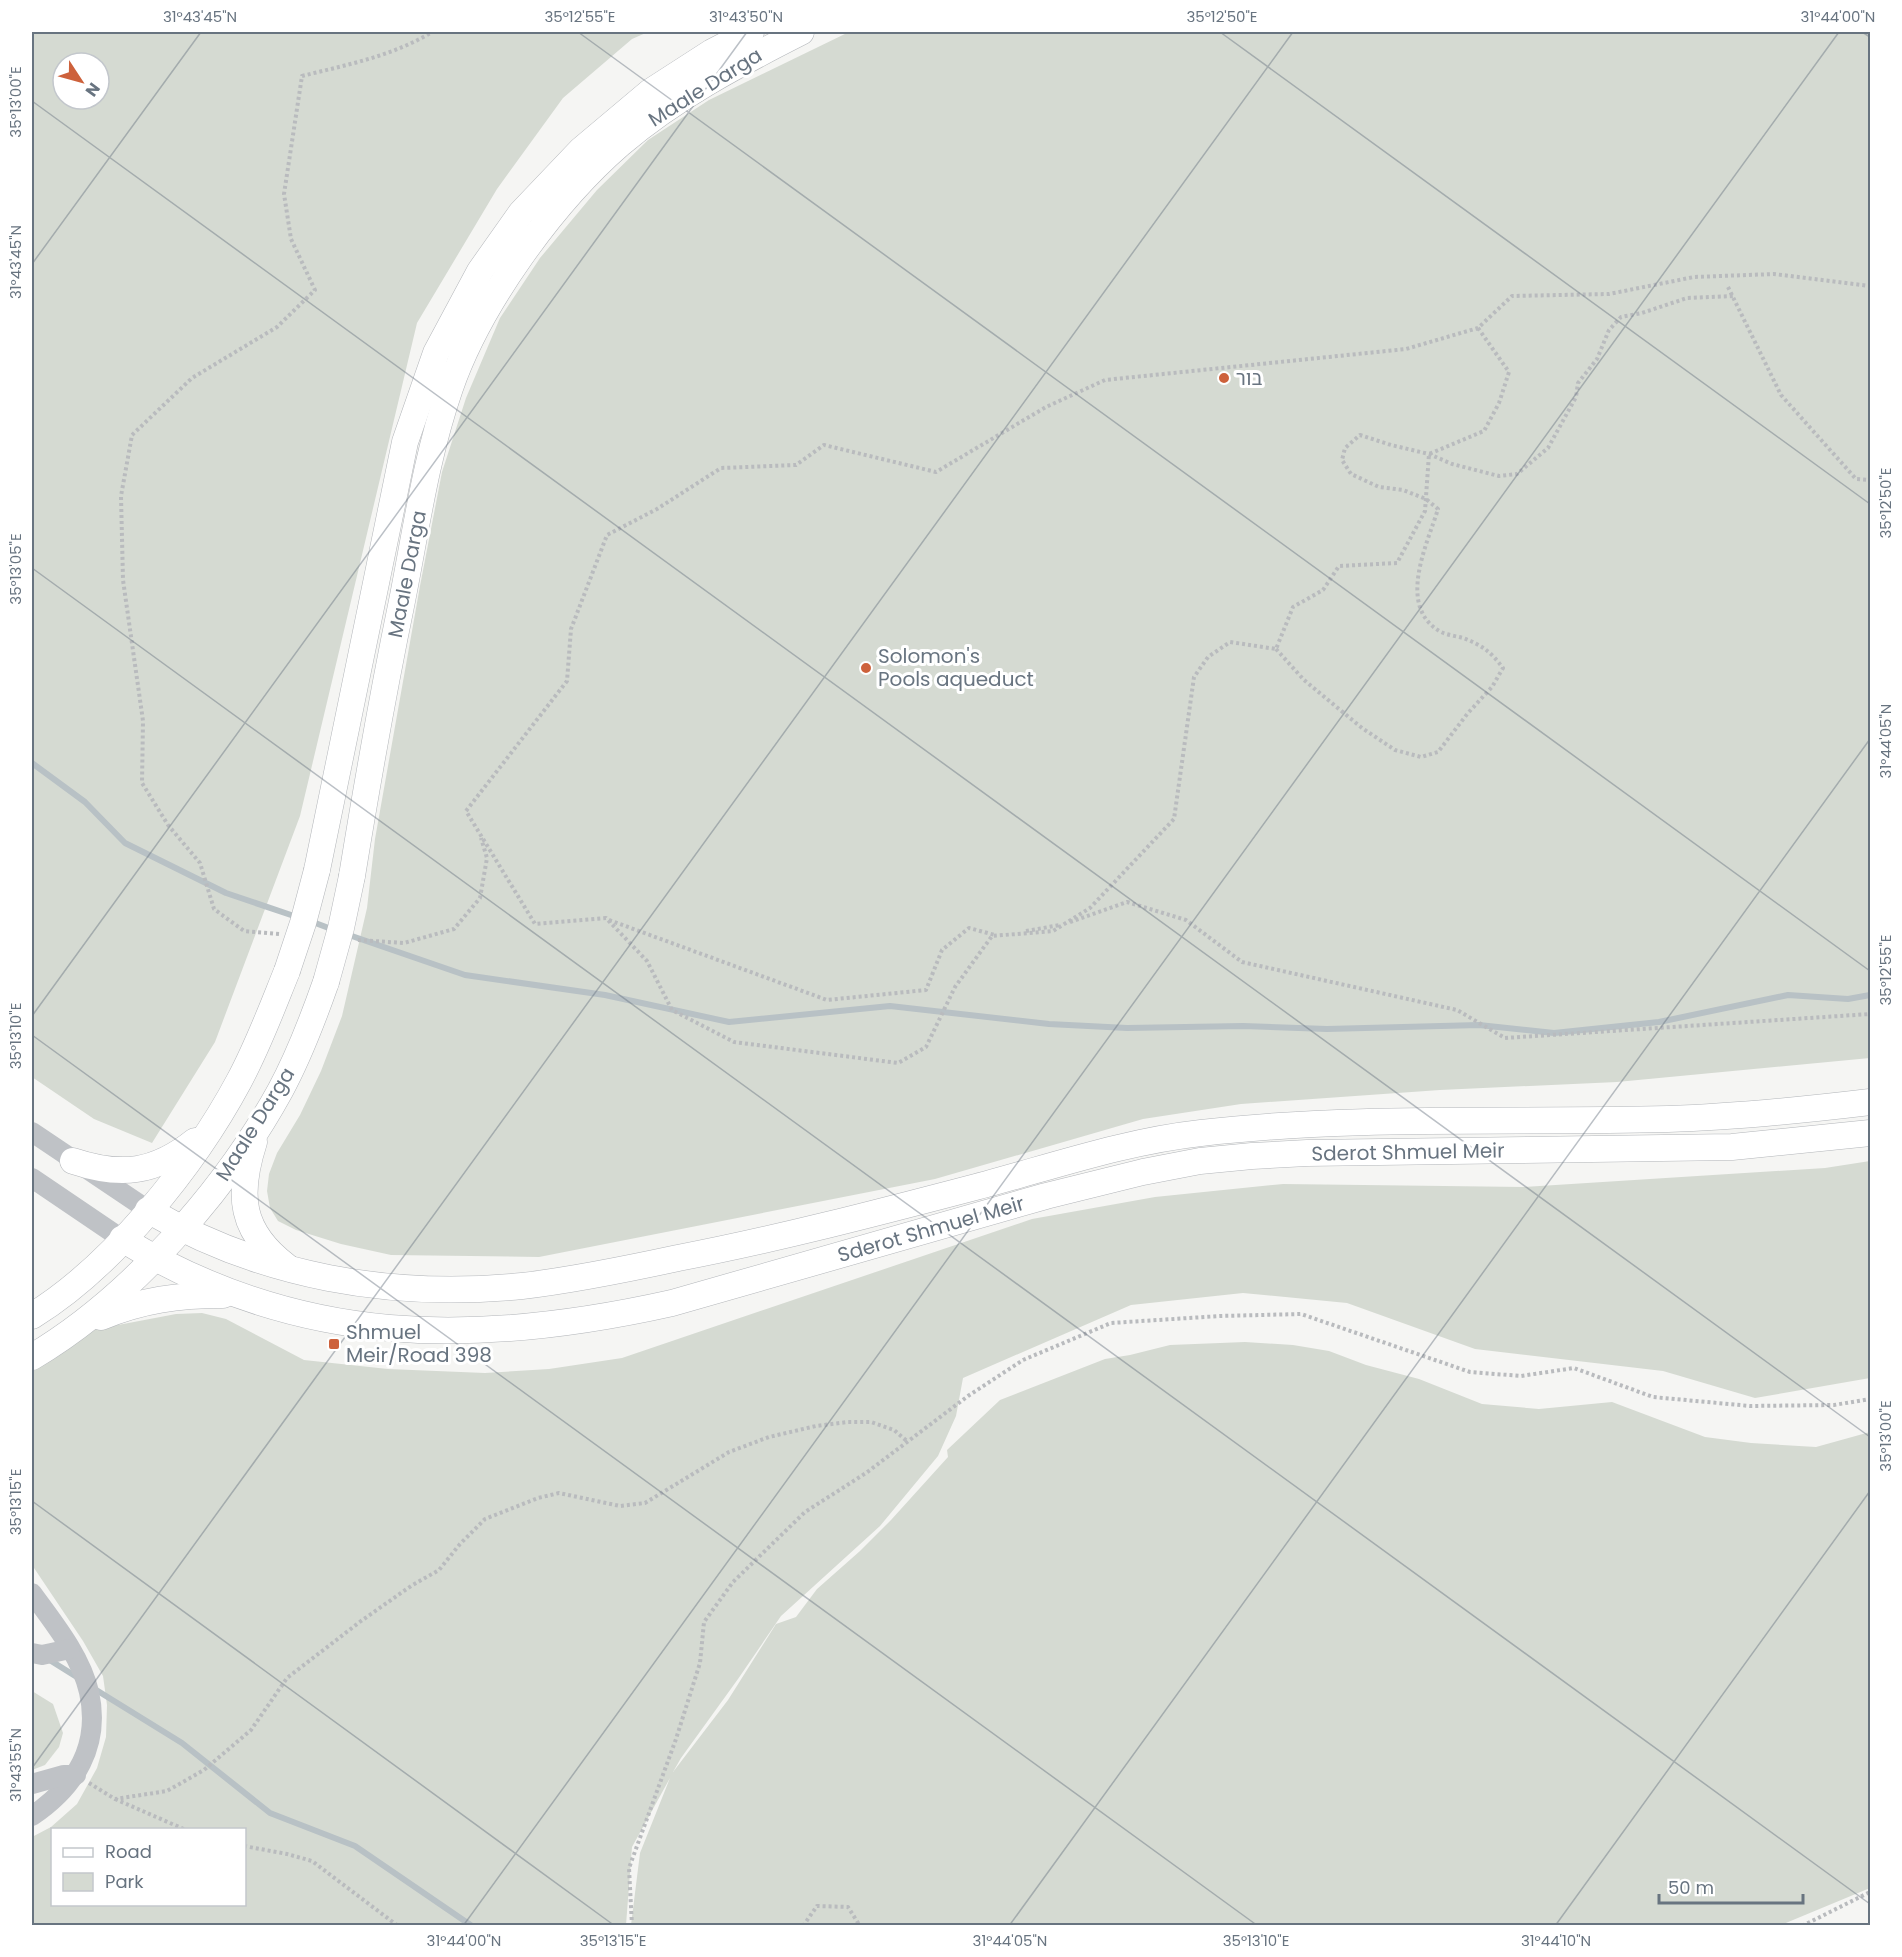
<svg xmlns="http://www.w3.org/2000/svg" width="1902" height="1957" font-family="Poppins,Heebo,sans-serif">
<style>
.green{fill:#d5dad2;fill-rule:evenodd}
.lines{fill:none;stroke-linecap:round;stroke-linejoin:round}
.stream{stroke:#b8c1c5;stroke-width:6}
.major-casing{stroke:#b3b6ba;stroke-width:27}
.path{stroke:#b9bbbe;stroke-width:4;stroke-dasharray:3 3;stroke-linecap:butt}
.minor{stroke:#bfc2c6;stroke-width:20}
.major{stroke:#fff;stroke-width:26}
.major-bridge-casing{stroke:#b3b6ba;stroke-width:27;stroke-linecap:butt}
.major-bridge{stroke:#fff;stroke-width:26}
.ticks{fill:none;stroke:#687480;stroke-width:1.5;stroke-opacity:0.45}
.poi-dot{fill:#cd613b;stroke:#fff;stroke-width:2}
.labels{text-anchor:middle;stroke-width:6;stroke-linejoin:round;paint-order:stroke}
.street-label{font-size:20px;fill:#687480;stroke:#fff}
.poi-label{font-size:20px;fill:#687480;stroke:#fff;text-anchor:start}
.neatline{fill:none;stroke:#687480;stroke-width:2}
.ticks-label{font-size:15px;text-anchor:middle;fill:#687480}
</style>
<rect width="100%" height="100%" fill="#f5f5f3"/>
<g class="green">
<path d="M32,32h616l-16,7 -69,59 -66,91 -80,134 -117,493 -85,226 -63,101 -58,-24 -62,-42zM63,63h36v36h-36z"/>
<path d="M849,32h1021v1026l-253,24 -177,8 -199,14 -98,15 -208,60 -396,78 -148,-2 -50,-11 -45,-14 -18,-9 -8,-13 -3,-17 2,-17 8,-21 23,-38 21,-44 21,-55 25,-108 8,-69 45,-253 22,-114 24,-74 34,-80 40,-60 57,-68 51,-50 61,-40z"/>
<path d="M1870,1161v217l-115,20 -92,-27 -188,-22 -128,-46 -104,-10 -112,12 -168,73 -7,38 -18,40 -58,70 -99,90 -43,63 -57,79 -8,14 55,-72 48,-76 20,-7 21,-28 43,-38 31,-31 57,-63 -1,-7 53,-50 105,-41 25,-4 40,-10 75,-3 48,3 36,6 37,14 53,14 63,25 57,5 73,-7 93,35 46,6 65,4 54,-15v456l-89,37h-1150l9,-72 30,-75 -38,69 -6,78 -594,1v-89l19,-10 26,-23 20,-36 9,-31 1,-32 -4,-29 -20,-35 -51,-76v-193l41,-32 24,-11 79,-15 26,-1 24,6 78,41 84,9 97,4 64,-4 73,-11 410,-139 123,-22 128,-13 241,3 301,-19zM52,1830h192v74h-192z"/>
<path d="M32,1691l21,13 10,29 -4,14 -14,18 -13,5z"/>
</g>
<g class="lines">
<g class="stream">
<path d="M32,763l53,39 40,41 101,50 71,24"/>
<path d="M310,921l24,9"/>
<path d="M346,934l119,41 140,20 124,27 161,-16 159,18 78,4 116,-2 84,3 152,-4 75,8 105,-11 129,-27 60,4 22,-4"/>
<path d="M48,1659l32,20"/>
<path d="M93,1688l89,55 88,70 85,33 117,80"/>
</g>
<g class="major-casing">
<g id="major">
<path d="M317,870l88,-428 31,-89 44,-82 41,-58 60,-63 69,-58 62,-40 39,-20"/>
<path d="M352,876c15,-92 31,-183 50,-275 14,-71 24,-144 48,-213 29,-84 103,-186 170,-244 55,-47 118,-80 181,-112"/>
<path d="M254,1142c-17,53 -14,89 32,124"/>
<path d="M73,1161c48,16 82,12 122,-20"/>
<path d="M148,1210c114,67 243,89 374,76 52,-6 105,-17 156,-28 104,-20 206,-47 309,-74 70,-19 141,-43 214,-51 155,-18 312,-10 467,-14 68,-2 135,-9 202,-17"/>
<path d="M122,1239c177,108 353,108 550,64l374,-107 97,-24 57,-11 52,-5 55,-3 425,-6 138,-14"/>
<path d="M32,1316c81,-50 162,-151 207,-235 19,-35 33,-73 48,-110"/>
<path d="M101,1317c41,-17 77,-22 122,-22"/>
<path d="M32,1357c98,-58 193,-166 248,-266 19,-35 33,-72 46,-109"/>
</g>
</g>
<g class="path">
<path d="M1728,287l53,108 75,84 14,1"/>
<path d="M1478,328l31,44 -10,31 -15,28 -55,23 -4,57 -28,52 -58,3 -16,24 -30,17 -17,42 -46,-7 -22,15 -14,20 -20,142 -84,89 -37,23 -61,5 -37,51 -29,60 -28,16 -164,-21 -62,-32 -25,-49 -41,-43 -71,6 -69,-113 101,-130 4,-52 36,-94 50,-26 64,-41 75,-3 28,-20 112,27 110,-65 59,-27 301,-31 72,-21 34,-32 97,-2 85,-17 80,-3 96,12"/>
<path d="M1276,649l28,31 58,48 33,22 26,7 17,-5 30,-39 24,-26 11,-19c-12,-16 -21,-23 -40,-30 -7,-2 -16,-3 -22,-6 -45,-25 -14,-87 -3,-123l-12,-10 -23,-9 -24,-3 -28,-13 -9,-14 3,-12 15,-13 31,10 38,9 23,10 47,12 18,-2 31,-26 28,-51 2,-14 19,-24 12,-29 12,-13 21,-4 45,-15 46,-2"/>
<path d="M609,920l218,80 99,-10 16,-40 27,-22 26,7"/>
<path d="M1070,922l57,-20 59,18 56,42 215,48 48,28 365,-24"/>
<path d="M1026,931l34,-6"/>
<path d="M279,934l-35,-3 -30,-22 -14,-46 -32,-38 -26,-42 1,-62 -20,-141 -2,-84 11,-61 60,-57 85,-51 38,-37 -24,-51 -7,-45 18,-118c44,-11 91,-20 130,-44"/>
<path d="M358,940l46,3 50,-14 26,-31 7,-40 -6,-20"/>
<path d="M89,1783l26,16 52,-8 37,-21 47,-40 36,-52 74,-57 50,-35 28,-16 21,-26 25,-25 53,-21 21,-5 61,13 25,-3 84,-51 40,-15 47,-11 32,-4h23l23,8 14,12"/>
<path d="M115,1799l71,31"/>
<path d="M244,1846l43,8 25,7 86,65"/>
<path d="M632,1926l-3,-58 47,-129 24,-76 4,-41 29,-40 72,-70 61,-39 102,-77 55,-36 88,-37 109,-7 81,-2 169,58 51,4 53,-8 79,29 97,9 84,-1 36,-6"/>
<path d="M803,1926l14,-20 31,1 12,19"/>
<path d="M1802,1926l68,-34"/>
</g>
<g class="minor">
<path d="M32,1132l116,78"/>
<path d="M32,1178l90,61"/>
<path d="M32,1593c21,29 49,63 57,99 12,54 -14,95 -57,124"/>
<path d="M32,1653l10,2 28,-6"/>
<path d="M32,1784l32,-9h12"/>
</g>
<use href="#major" class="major"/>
<g class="major-bridge-casing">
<g id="major-bridge">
<path d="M287,971l16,-48 14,-53"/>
<path d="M326,982l15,-54 11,-52"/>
</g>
</g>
<use href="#major-bridge" class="major-bridge"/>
</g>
<path class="ticks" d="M578,32l1292,939M1220,32l650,472M1862,32l8,5M32,101l1838,1336M32,264l169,-232M32,568l1838,1336M32,1016l715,-984M32,1035l1226,891M32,1501l583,425M32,1768l1261,-1736M463,1926l1376,-1894M1009,1926l861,-1187M1555,1926l315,-435"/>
<g class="poi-dot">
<circle cx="1224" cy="378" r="6"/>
<circle cx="866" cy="668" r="6"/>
<rect x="328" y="1338" width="12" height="12" rx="3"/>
</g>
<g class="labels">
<g class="street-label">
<text transform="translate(705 87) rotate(-32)" y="7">Maale Darga</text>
<text transform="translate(407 574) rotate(-79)" y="7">Maale Darga</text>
<text transform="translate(255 1124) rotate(-58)" y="7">Maale Darga</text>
<text transform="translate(1408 1152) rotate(-1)" y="7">Sderot Shmuel Meir</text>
<text transform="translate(931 1229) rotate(-16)" y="7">Sderot Shmuel Meir</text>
</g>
<g class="poi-label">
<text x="1236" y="385">בור</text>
<text x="878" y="663">Solomon's<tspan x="878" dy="23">Pools aqueduct</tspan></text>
<text x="346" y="1339">Shmuel<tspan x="346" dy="23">Meir/Road 398</tspan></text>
</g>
</g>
<rect width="1902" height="1957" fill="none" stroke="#ffffff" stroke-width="66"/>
<rect x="51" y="1828" width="195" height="78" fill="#ffffff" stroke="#c3c7cc" stroke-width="1.5"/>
<rect x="63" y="1848" width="30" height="9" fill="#ffffff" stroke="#c3c7cc" stroke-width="1.5"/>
<text x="105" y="1858" font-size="18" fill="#687480">Road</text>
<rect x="63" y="1873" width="30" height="18" fill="#d5dad2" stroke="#c3c7cc" stroke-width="1.5"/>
<text x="105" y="1888" font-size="18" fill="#687480">Park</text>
<g transform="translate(81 81) rotate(126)"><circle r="28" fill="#ffffff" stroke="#c3c7cc" stroke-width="1.5"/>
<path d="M0-4.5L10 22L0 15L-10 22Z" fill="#cd613b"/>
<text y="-9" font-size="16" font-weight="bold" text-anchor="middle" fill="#687480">N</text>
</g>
<path d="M1659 1894v9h144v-9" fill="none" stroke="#687480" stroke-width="3"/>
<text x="1668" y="1894" font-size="18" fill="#687480" stroke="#ffffff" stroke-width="4.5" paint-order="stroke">50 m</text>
<rect x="33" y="33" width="1836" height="1891" class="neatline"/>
<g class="ticks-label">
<text x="200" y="22">31°43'45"N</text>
<text x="580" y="22">35°12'55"E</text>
<text x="746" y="22">31°43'50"N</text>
<text x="1222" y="22">35°12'50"E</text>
<text x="1838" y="22">31°44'00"N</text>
<text transform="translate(16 102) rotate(-90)" y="5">35°13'00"E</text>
<text transform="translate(16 262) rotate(-90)" y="5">31°43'45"N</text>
<text transform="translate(1886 503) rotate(-90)" y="5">35°12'50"E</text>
<text transform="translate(16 569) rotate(-90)" y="5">35°13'05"E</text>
<text transform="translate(1886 741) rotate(-90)" y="5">31°44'05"N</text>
<text transform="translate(1886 970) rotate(-90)" y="5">35°12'55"E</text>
<text transform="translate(16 1036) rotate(-90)" y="5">35°13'10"E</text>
<text transform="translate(1886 1436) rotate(-90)" y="5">35°13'00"E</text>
<text transform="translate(16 1502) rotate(-90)" y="5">35°13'15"E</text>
<text transform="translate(16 1765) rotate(-90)" y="5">31°43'55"N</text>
<text x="464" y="1946">31°44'00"N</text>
<text x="613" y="1946">35°13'15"E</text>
<text x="1010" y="1946">31°44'05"N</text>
<text x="1256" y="1946">35°13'10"E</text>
<text x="1556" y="1946">31°44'10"N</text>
</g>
</svg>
